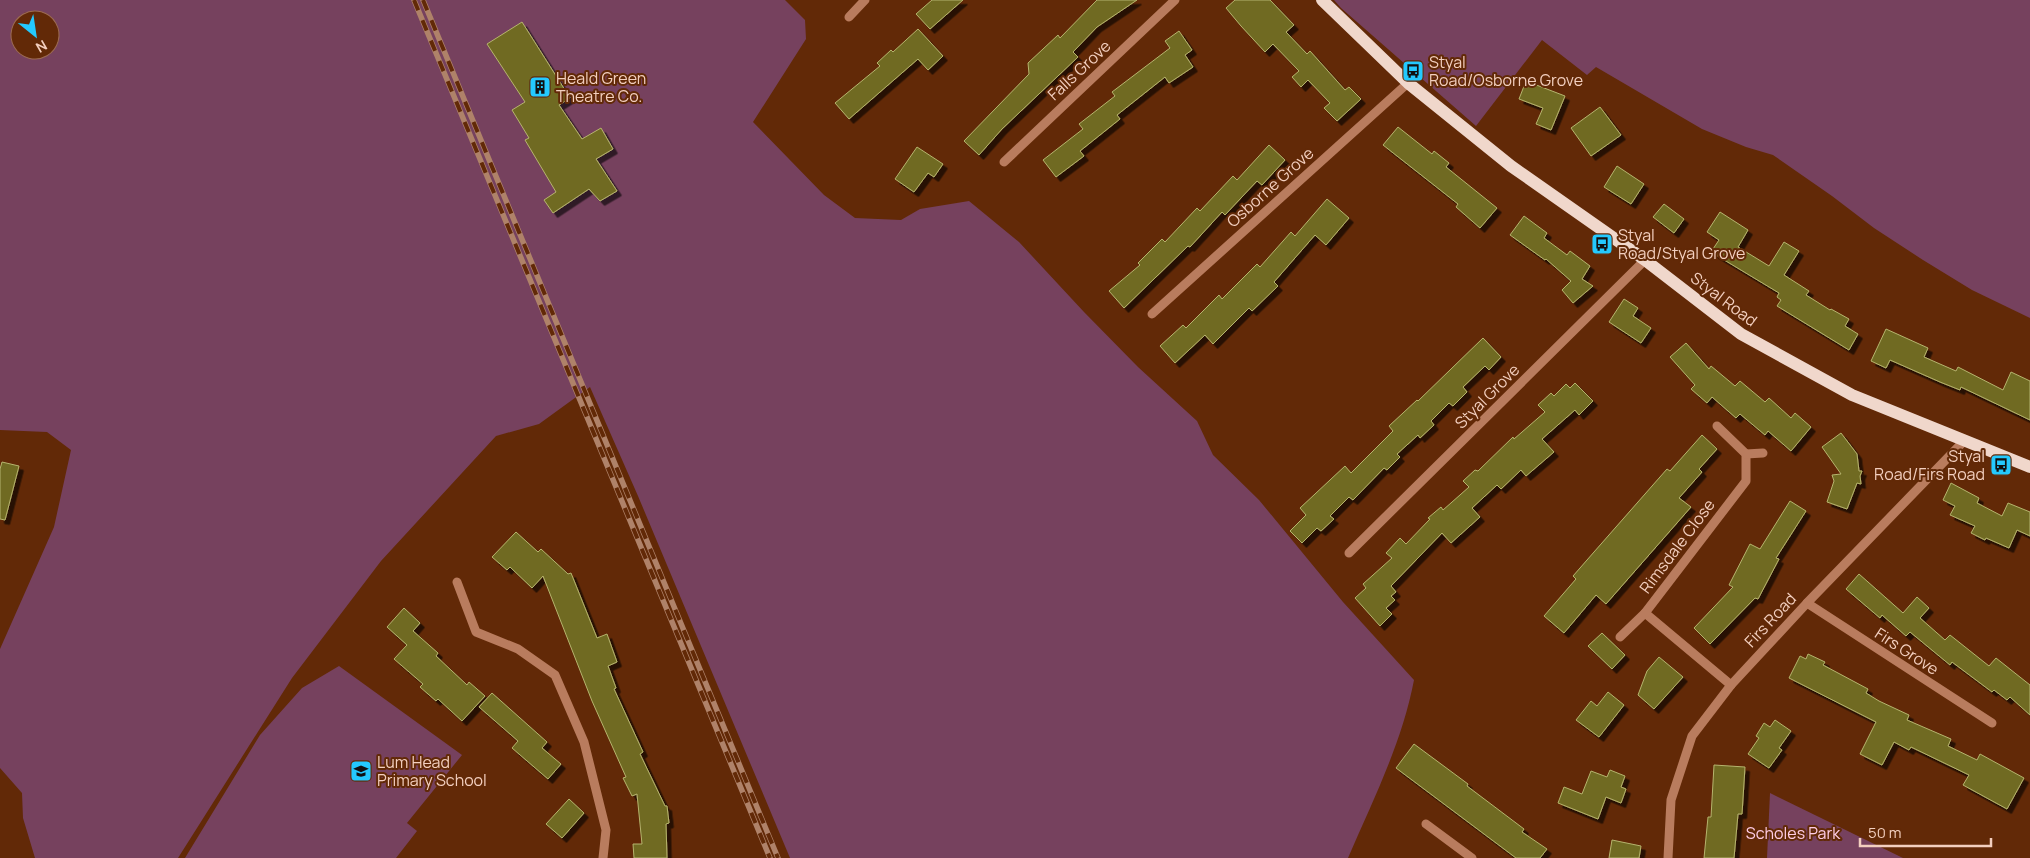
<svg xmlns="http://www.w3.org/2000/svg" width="2030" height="858" font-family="Manrope,sans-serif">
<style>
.green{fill:#76415e;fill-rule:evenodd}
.building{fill:#6f6b24;stroke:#b6b46d;filter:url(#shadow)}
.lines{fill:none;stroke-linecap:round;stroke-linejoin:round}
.minor{stroke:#b97c5e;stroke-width:9}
.major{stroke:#f0d7cb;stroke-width:12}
.rail-casing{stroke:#af8269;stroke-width:5.5}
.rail{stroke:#622907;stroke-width:4;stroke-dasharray:11;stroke-linecap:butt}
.labels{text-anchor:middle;stroke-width:4;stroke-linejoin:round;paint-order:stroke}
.poi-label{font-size:16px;fill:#f3cfbf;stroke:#622907;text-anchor:start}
.street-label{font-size:16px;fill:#f3cfbf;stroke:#622907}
.park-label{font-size:16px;fill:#fecce5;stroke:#622907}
</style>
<defs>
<filter id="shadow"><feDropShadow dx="4.5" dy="4.5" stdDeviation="0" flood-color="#0009"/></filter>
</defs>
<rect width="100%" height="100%" fill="#622907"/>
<g class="green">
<path d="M0,0h785l20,20 1,19 -53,83 71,73 31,23 46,2 19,-11 49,-8 50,41 65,70 54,55 59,54 16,34 46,45 84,102 71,78c-12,63 -41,120 -66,178h-558l-152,-362 -48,-109 -51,37 -43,12 -115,125 -89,117 -114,180h-143l-12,-40 -1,-25 -22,-25v-119l54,-122 17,-77 -24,-18 -47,-2zM20,20h30v30h-30z"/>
<path d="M1334,0h696v318l-58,-28 -49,-30 -49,-32 -42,-32 -59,-41 -27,-8 -44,-18 -106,-62 -9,8 -45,-35 -66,86 -135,-118z"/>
<path d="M339,666l123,89 -55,68 10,8 -21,27h-211l75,-123 42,-47z"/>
<path d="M1770,793l133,65h-136z"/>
</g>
<g class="building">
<path d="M932,0h31l-33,29 -14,-15z"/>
<path d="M1097,0h40l-40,27 -24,25 5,5 -76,72 -23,26 -15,-14 65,-67 -1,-11 30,-28 2,3z"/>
<path d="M1235,0h35l24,25 -8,7 21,22 3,-3 35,39 4,-3 12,12 -24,22 -13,-13 6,-5 -22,-23 -7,7 -9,-10 7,-6 -26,-27 -8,8 -24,-26 -15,-18z"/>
<path d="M522,22l48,76 -11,7 23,34 19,-11 12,21 -17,10 21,32 -17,10 -11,-12 -36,24 -9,-13 12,-8 -31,-52 4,-2 -17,-28 13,-8 -38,-58z"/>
<path d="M918,29l25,27 -15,14 -10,-11 -69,60 -14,-16 45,-37 -3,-3 14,-13 2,2z"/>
<path d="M1179,31l13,19 -7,5 8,12 -24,16 -4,-6 -48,38 3,4 -40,32 4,5 -28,21 -13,-17 40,-31 -4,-5 36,-28 -3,-4 58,-44 -5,-7z"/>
<path d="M1526,81l39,15 -14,34 -15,-6 7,-16 -24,-9z"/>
<path d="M1600,107l21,28 -30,21 -20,-28z"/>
<path d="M1398,127l34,27 2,-3 15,12 -3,4 51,41 -17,20 -24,-21 2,-3 -75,-59z"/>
<path d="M1269,145l16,15 -23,25 -5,-4 -32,34 -3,-3 -32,35 -2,-1 -64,62 -15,-17 31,-26 -2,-2 24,-24 3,3 32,-34 3,3 33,-35 4,4z"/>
<path d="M917,147l26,17 -9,13 -6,-4 -14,19 -19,-13z"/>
<path d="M1617,166l27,18 -13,20 -27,-17z"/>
<path d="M1327,199l22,19 -23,27 -11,-10 -41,47 4,4 -26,25 -3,-3 -36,36 -8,-9 -30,28 -15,-17 23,-21 3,3 33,-33 3,4 35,-35 3,3 31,-35 4,4z"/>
<path d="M1664,204l20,15 -10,14 -21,-16z"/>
<path d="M1720,212l28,18 -10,17 31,19 15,-24 15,9 -15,24 25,16 -3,4 24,15 1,-1 18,10 -4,7 13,8 -9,16 -72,-44 4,-6 -4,-3 2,-4 -68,-41 8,-12 -12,-8z"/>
<path d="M1524,216l23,17 -3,5 23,17 3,-4 20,15 -8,13 11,7 -20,17 -11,-13 9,-9 -25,-22 -1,1 -35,-25z"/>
<path d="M1624,299l14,9 -5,8 18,12 -10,15 -32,-21z"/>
<path d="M1886,329l42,19 -4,9 32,14 2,-4 45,23 8,-18 19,9v39l-69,-33 -1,3 -20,-8 -50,-22 -4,8 -15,-7z"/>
<path d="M1483,338l18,19 -12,13 -4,-4 -22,21 4,5 -14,14 -4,-3 -18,18 3,4 -14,13 -2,-3 -21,19 3,3 -13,13 -3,-2 -31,32 -4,-3 -19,19 4,3 -13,12 -4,-3 -15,15 -12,-12 16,-16 -6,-7 45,-42 6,7 42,-42 -4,-5 28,-26 1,1z"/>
<path d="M1686,343l23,26 2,-3 24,20 5,-5 25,21 4,-4 22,20 4,-5 16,14 -20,24 -23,-20 -3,4 -25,-21 -4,4 -24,-21 -5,6 -16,-14 4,-4 -25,-28z"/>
<path d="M1575,383l18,18 -14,14 -4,-5 -33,29 12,13 -28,24 -5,-6 -20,19 -4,-4 -25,23 8,9 -29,26 -9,-10 -51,53 5,6 -5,4 4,4 -9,8 6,6 -12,12 -25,-28 11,-10 -3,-4 29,-26 -6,-5 14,-15 6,6 24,-25 -2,-1 13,-11 2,3 26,-23 -6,-6 12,-11 3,1 35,-34 1,2 31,-27 -7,-7 13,-12 3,3 12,-12 4,4z"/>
<path d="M1841,433l16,21 2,17h3l-2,5 1,8 -4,-1 -10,26 -20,-7 7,-21 -2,-6 9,-1 -19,-27z"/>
<path d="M1702,435l15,14 -18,20 3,3 -23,26 12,9 -85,97 -10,-9 -32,38 -20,-17 32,-37 -3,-3 21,-24 73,-83 3,2z"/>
<path d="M2,462l17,4 -14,54 -5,-1v-50z"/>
<path d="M1951,483l28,15 -2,5 25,13 6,-13 22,9v24l-13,-6 -8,18 -23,-10 -1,2 -14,-7 4,-7 -25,-11 5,-9 -12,-6z"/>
<path d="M1790,501l16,10 -30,47 3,1 -21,40 -3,-1 -45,46 -16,-16 39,-41 -4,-2 21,-41 10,5z"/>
<path d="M516,532l22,20 3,-3 27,25 3,-1 26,65 10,-4 10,28 -9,4 8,22 -2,1 29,63 -3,2 25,52h2l2,17 -3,1 1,34h-33l-1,-14h9l-5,-50 -5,2 -9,-18 3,-1 -34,-76 -49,-125 -11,12 -22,-21 -3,3 -15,-13z"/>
<path d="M1859,574l44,39 14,-16 12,11 -9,10 25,22 5,-5 39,31 7,-8 34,27v30l-20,-18 -3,3 -13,-10 -2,2 -40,-30 -2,3 -40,-33 -4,4 -24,-21 -2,3 -34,-29z"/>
<path d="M404,608l16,15 -7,8 25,22 -2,3 31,29 2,-3 16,14 -23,25 -24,-22 -2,2 -16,-14 3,-3 -29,-25 13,-14 -20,-18z"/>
<path d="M1602,633l23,22 -13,14 -24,-23z"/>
<path d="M1808,654l17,8 -2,3 45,24 -2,4 13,8 30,14 -2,5 44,19 -3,7 29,14 3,-6 44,24 -17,31 -44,-24 6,-10 -58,-28 -2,3 -15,-8 -12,23 -22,-11 16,-32 -87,-44 11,-22 6,3z"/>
<path d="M1659,657l24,20 -29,32 -16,-14 9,-24z"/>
<path d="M1608,692l16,13 -25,32 -23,-17 15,-19 6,5z"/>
<path d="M492,693l55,49 -5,6 19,16 -13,15 -36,-31 6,-7 -39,-34z"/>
<path d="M1775,720l16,11 -12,17 3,2 -13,18 -21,-14 11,-16 -3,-2 8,-13 6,4z"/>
<path d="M1414,744l54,40 -1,2 57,43 -2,3 25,17 -7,9h-24l-120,-90z"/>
<path d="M1714,765l31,2 -3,47h-4l-4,44h-30l4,-41h3z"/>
<path d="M1610,770l15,6 -4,11 5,2 -5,14 -15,-6 -8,22 -40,-16 6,-16 18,7 9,-23 16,6z"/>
<path d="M569,799l15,14 -22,25 -16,-14z"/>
<path d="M1612,840l29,6 -2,12h-30z"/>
</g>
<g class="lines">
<g class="minor">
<path d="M849,17l16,-17"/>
<path d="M1004,162l171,-162"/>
<path d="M1152,314l256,-231"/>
<path d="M1717,426l29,28v27l-101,132 86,72"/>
<path d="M1746,454l17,-1"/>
<path d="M1349,553l296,-293"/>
<path d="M457,582l19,50 42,17 37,26 29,67 22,88 -3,28"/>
<path d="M1807,603l185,120"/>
<path d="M1620,637l25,-24"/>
<path d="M1426,824l46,34"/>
<path d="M1668,858l3,-58 21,-64 39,-51 76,-82 157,-162"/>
</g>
<path class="major" d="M1322,0l86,83 103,83 134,94 96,74 111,61 178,72"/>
<g class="rail-casing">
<g id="rail">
<path d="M414,0l356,858"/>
<path d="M423,0l355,858"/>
</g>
</g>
<use href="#rail" class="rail"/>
</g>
<defs>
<g id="bus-square" transform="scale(1.125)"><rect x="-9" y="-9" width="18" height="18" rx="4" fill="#24c9fe" stroke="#622907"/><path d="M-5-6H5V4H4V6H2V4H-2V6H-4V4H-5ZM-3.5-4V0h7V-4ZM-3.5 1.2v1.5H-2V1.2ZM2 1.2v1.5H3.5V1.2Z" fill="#111"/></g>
<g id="building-square" transform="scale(1.125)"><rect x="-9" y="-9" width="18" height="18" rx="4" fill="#24c9fe" stroke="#622907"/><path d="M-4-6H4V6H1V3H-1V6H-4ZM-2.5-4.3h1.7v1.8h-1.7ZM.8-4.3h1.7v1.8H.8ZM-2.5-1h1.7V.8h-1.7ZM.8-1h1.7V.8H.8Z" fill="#111"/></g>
<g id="school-square" transform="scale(1.125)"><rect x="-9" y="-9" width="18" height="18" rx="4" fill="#24c9fe" stroke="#622907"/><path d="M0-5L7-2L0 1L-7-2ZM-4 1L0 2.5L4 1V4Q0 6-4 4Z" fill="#111"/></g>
</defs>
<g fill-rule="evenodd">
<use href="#bus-square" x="1413" y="71"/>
<use href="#building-square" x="540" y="87"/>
<use href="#bus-square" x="1602" y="244"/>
<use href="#bus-square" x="2001" y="465"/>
<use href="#school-square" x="361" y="771"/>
</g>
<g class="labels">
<g class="poi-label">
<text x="1429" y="68">Styal<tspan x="1429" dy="18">Road/Osborne Grove</tspan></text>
<text x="556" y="84">Heald Green<tspan x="556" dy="18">Theatre Co.</tspan></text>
<text x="1618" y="241">Styal<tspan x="1618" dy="18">Road/Styal Grove</tspan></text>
<text x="1985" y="462" text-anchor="end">Styal<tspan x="1985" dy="18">Road/Firs Road</tspan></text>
<text x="377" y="768">Lum Head<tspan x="377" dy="18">Primary School</tspan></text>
</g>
<g class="street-label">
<text transform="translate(1079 70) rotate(-43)" y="6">Falls Grove</text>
<text transform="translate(1270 187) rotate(-42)" y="6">Osborne Grove</text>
<text transform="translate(1724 299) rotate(37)" y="6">Styal Road</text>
<text transform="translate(1487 396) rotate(-45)" y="6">Styal Grove</text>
<text transform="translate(1677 546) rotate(-53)" y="6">Rimsdale Close</text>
<text transform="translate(1770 620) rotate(-47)" y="6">Firs Road</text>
<text transform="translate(1907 651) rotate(33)" y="6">Firs Grove</text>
</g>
<g class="park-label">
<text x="1793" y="839">Scholes Park</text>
</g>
</g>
<g transform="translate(35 35) rotate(150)"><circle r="24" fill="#622907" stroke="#9c6b51"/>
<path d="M0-4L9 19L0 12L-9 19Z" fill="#24c9fe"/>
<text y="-8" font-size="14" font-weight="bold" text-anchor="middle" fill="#f3cfbf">N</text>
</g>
<path d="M1860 838v8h131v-8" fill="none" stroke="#f3cfbf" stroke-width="2.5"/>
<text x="1868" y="838" font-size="15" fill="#f3cfbf" stroke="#622907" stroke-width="4" paint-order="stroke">50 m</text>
</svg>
